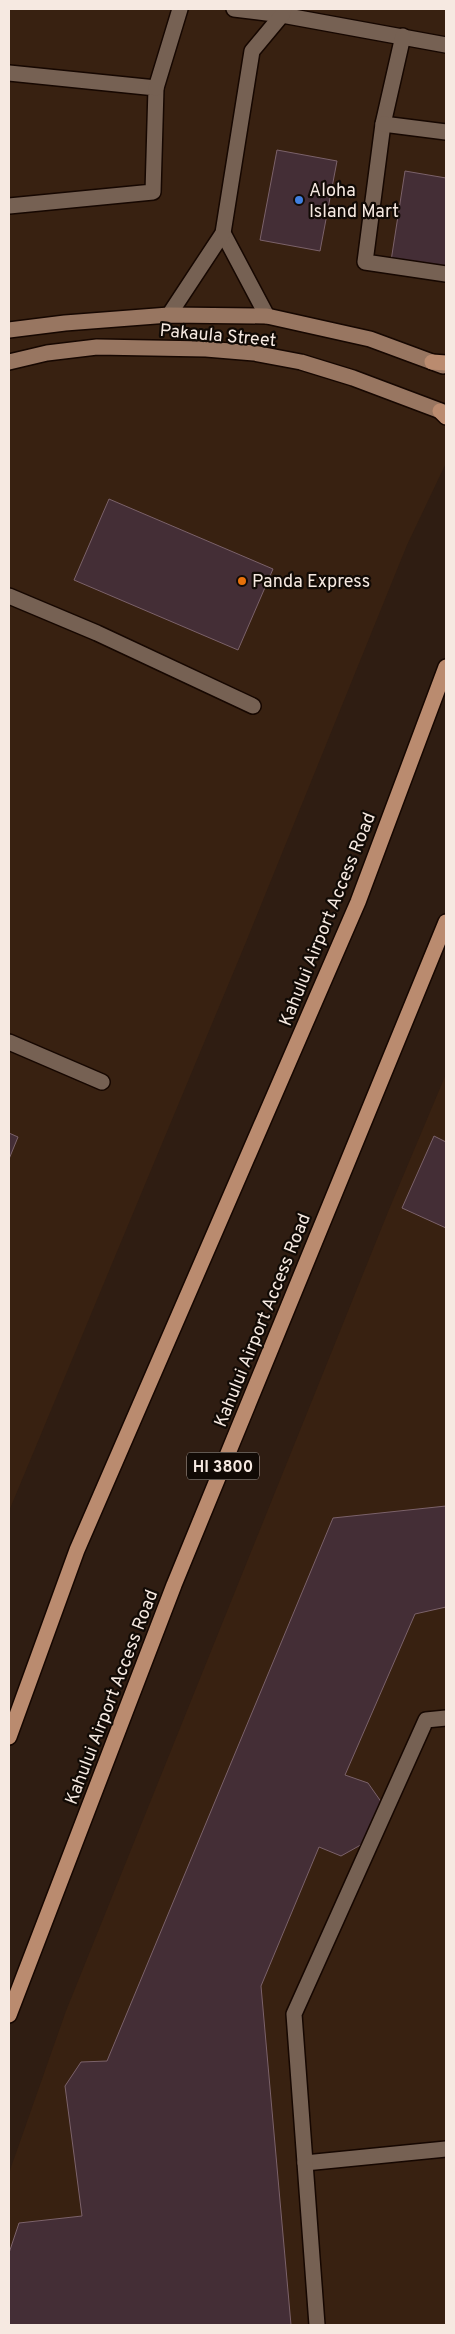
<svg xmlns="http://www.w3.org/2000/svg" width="455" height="2334" font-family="Overpass,sans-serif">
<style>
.built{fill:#382111}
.building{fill:#442e36;stroke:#7b626a}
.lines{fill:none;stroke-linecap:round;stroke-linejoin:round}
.lane-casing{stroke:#160701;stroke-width:18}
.secondary-casing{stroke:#160701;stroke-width:18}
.primary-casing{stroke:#160701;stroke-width:18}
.lane{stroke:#766153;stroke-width:15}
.secondary{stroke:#987661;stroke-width:15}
.primary{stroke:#ba8b6f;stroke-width:15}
.shop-dot{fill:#3f7fe0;stroke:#110a05;stroke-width:2}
.food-dot{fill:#e8710a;stroke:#110a05;stroke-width:2}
.labels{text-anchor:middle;stroke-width:4.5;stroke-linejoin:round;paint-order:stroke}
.shield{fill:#110a05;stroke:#b1a69f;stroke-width:1}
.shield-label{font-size:16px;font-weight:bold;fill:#f6e9e1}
.poi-label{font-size:18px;fill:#f6e9e1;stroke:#110a05;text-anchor:start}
.street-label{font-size:18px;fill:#f6e9e1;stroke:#110a05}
</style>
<rect width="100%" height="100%" fill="#2f1d12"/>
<g class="built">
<path d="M9,9h437v454l-39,82 -161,397 -237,569z"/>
<path d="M446,1074v1251h-437v-152l57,-162 322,-799z"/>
</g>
<g class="building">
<path d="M277,150l60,11 -17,90 -60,-11z"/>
<path d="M405,171l41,7v92l-55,-9z"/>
<path d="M109,499l164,70 -35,81 -164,-70z"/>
<path d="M9,1133l9,4 -9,22z"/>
<path d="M434,1136l12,6v86l-44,-20z"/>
<path d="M446,1506v101l-31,7 -70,161 23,8 14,20 -16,39 -25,14 -22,-9 -58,139 30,339h-282v-72l10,-30 63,-7 -17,-130 16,-24 26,-1 226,-543z"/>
</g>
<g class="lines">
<g class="lane-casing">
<g id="lane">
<path d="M234,9l48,6 164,30"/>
<path d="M403,36l-20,88 -18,138 81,12"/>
<path d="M9,73l147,15 -3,104 -144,14"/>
<path d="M156,88l24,-79"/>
<path d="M383,124l63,8"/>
<path d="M223,233l44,83"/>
<path d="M169,315l54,-82 29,-182 30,-36 2,-6"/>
<path d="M9,596l88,37 156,73"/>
<path d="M9,1042l93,40"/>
<path d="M305,2163l141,-14"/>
<path d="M317,2325l-23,-311 132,-294 20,-2"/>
</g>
</g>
<g class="secondary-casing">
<g id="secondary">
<path d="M9,330l56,-7 104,-8 98,1 103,23 73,27"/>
<path d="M9,362l38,-9 50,-6 109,2 48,4 47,9 52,16 93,35"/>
</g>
</g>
<g class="primary-casing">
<g id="primary">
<path d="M432,362l14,1"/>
<path d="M440,411l6,6"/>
<path d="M9,1737l68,-187 281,-648 88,-235"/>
<path d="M9,2015l165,-430 272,-663"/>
</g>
</g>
<use href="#lane" class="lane"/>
<use href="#secondary" class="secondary"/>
<use href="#primary" class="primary"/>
</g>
<circle class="shop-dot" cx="299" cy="200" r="5"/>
<circle class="food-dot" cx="242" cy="581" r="5"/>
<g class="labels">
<rect class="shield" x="187" y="1452.5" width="72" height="27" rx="4"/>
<g class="shield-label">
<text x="223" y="1472">HI 3800</text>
</g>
<g class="poi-label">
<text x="309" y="196">Aloha<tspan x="309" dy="21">Island Mart</tspan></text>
<text x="252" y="587">Panda Express</text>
</g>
<g class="street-label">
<text transform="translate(218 335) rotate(5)" y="6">Pakaula Street</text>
<text transform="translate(327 919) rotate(-68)" y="6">Kahului Airport Access Road</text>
<text transform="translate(262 1320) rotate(-68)" y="6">Kahului Airport Access Road</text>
<text transform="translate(111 1697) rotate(-69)" y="6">Kahului Airport Access Road</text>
</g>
</g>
<rect width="455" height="2334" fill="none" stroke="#f6e9e1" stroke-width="20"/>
</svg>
